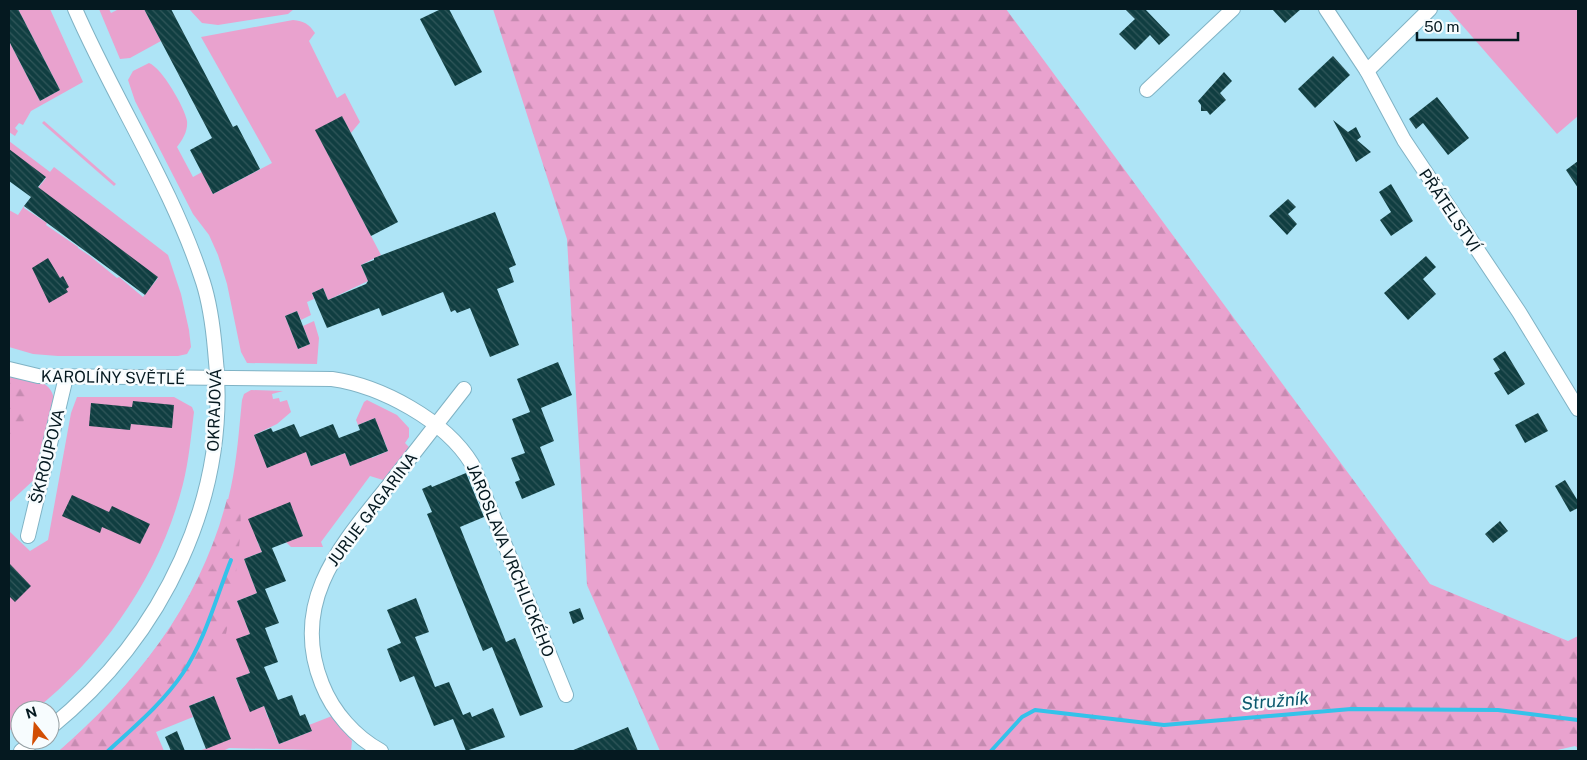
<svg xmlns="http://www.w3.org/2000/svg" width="1587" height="760" font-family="'Public Sans',sans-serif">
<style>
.green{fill:#e9a2ce}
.forest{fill:url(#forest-firs)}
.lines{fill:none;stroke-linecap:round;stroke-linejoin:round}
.stream{stroke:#34c2ea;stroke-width:4}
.building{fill:url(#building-back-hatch)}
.minor-casing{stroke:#80b3c5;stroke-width:16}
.minor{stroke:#fff;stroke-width:14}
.labels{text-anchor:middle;stroke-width:5;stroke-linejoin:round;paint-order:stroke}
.street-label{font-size:16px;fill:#051920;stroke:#f7fcfe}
.water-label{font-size:18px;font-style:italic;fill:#0a586d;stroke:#f7fcfe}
</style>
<defs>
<pattern id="forest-firs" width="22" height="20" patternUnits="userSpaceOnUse" patternTransform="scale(1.25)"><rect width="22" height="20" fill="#e9a2ce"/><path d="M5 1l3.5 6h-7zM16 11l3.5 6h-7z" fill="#c68bb1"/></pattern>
<pattern id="building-back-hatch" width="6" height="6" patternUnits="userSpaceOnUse" patternTransform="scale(1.25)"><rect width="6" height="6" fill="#103e41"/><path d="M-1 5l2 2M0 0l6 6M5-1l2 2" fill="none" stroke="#31575a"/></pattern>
</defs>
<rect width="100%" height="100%" fill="#aee4f6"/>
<g class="green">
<path d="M18,9h32l33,73 -52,29 -8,14 -4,-2 -4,5 3,3 -3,5 -6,-4v-91l31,60 20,-11z"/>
<path d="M99,9h10l2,4 8,-4h25l17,32 -31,17 -10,1z"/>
<path d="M189,9h105l-6,5 -70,11 -16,-2z"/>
<path d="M1448,9h130v107l-21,18z"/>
<path d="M293,20c11,1 16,4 22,13l-6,8 28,57 8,-5 15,29 -9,11 -9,-16 -26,14 65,124 -20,10 7,16 -40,19 -5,-12 -11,5 2,6 -7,3 4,13 -10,5 -4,-9 -12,5 13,33 12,-5 -7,-18 11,-5 5,17 -2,26 -70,-1 -6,-11 -14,-68 -9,-29 -9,-20 -16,-21 -58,-113 -7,-21 5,-9 16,-8c13,5 36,45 38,58 1,10 -4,18 -10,26l16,30 9,-5 11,22 59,-31 -71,-126z"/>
<path d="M44,121l72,63 -2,2 -72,-63z"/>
<path d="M9,141l41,31 4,-5 114,88 13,39 8,36 2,17 -4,7 -9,2h-120l-25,-2 -24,-7v-137l9,5 6,-9v2l23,15 -1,2 32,22v1l12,8 27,22 2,-1 24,20 15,-19 -120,-90 8,-10 -37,-28z"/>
<path d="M9,375c17,4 44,3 45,26l-16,75 -29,27z"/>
<path d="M251,390l32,1 -11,3 1,5 6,-1 1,4 7,-2 4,12 -14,12 -23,11 4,11 48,6 5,14 34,-13 5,13 21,-10 1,2 16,-7 -4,-11 -2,1 -7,-23 -17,7 -2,-5 8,-18 3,-2 30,15 12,13v9l-4,6 5,5 -27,32 -13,-4 -49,66 2,5h-32l-5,-5 -29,-1 5,11 -18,7 13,34 -20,8 13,33 -13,6 13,33 -14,6 14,32 14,-5 4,12 3,-1 4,9 -3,2 7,16 33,-13 -3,-6 23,-9 20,25 -1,10 -122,-3 -6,3h-24l31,-12 -17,-43 -24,10 4,11 -37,15 8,19h-105c80,-70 149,-157 172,-264 6,-28 8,-57 11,-87l2,-6z"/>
<path d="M77,397h97l18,10 2,5c-3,24 -5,48 -11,72 -22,88 -77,169 -148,226h-15v12l-11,9v-200l21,20 18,-11 23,-127z"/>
</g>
<g class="forest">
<path d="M493,9h513l424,575 138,57 10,-5v112l-3,-2 -22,5h-893l-73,-166 -20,-346z"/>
<path d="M9,380l26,11 -26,69z"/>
<path d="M227,499c5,1 9,3 12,8 8,16 -15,151 -23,170l-57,46 -15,28h-85c79,-68 142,-150 168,-252z"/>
</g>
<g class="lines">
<g class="stream">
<path d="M108,751c26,-24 54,-47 75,-78 22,-33 33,-75 48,-113"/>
<path d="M991,751l31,-34 13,-7 129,15 187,-16 147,1 80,10"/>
</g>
</g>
<g class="building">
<path d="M9,9h9l42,81 -20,11 -31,-60z"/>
<path d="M144,9h27l62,118 4,-2 23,44 -47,25 -23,-44 22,-12z"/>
<path d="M441,9h8l33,63 -27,14 -35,-67z"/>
<path d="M1125,9h20l25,26 -11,10 -9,-10 -15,15 -16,-16 16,-15z"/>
<path d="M1272,9h29l-16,14z"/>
<path d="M1333,56l17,19 -35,33 -17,-19z"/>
<path d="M1224,72l8,9 -12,12 6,7 -16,15 -3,-4h-6v-6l-3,-4z"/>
<path d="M1437,97l32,41 -21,17 -25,-32 -7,6 -7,-10z"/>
<path d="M342,116l56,106 -27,14 -56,-106z"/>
<path d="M1333,120l15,12 8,-5 5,10 -4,3 14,12 -15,10z"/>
<path d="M9,149l37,28 -8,10 120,90 -13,18 -121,-89 7,-9 -22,-16z"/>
<path d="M1578,161v27l-12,-18z"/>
<path d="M1391,184l22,37 -22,15 -11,-16 11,-8 -12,-20z"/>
<path d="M1288,199l8,8 -8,7 9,10 -10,11 -18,-19z"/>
<path d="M495,212l21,53 -7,3 5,14 -17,7 22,56 -29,12 -20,-49 -13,5 -2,-3 -4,2 -8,-20 -61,24 -3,-8 -52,20 -15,-35 11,-5 5,12 38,-16 2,-3 -7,-16 13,-5v-2z"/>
<path d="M1426,256l10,11 -13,12 13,15 -28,26 -24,-27z"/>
<path d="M48,258l12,20 3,-2 6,11 -3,2 2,3 -19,11 -17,-35z"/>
<path d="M297,311l13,33 -12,5 -13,-33z"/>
<path d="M1505,351l20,33 -17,11 -14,-22 6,-3 -7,-11z"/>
<path d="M558,362l14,33 -31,13 13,33 -14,6 15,38 -33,14 -7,-17 5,-2 -9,-22 14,-5 -13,-34 18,-7 -13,-33z"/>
<path d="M133,401l41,4 -2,23 -41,-4 -1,6 -41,-4 2,-23 41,4z"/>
<path d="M1538,413l10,18 -23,12 -10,-18z"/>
<path d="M375,418l13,33 -38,15 -5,-13 -34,13 -5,-14 -39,16 -13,-33 17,-7 2,4 21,-8 6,13 33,-13 6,14 21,-8 -2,-5z"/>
<path d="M466,473l18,44 -24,10 46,115 9,-4 28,69 -23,9 -28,-69 -9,4 -56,-137 5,-2 -10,-23 9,-4 1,2z"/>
<path d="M1565,480l13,21v7l-8,4 -15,-26z"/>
<path d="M72,495l37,17 3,-6 38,18 -10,20 -38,-17 -2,6 -38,-17z"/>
<path d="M290,502l13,34 -31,12 14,33 -21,8 14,34 -14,5 13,34 -14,5 14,33 14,-5 8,21 5,-2 7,17 -33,13 -15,-38 -14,6 -14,-34 14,-5 -14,-34 14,-5 -13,-33 20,-8 -13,-34 18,-7 -14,-33z"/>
<path d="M1500,521l8,10 -15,12 -8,-9z"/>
<path d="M9,563l22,23 -16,16 -6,-6z"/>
<path d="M416,598l13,34 -14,5 20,50 14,-5 14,33 7,-3 2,5 21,-9 12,29 -39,14 -13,-32 -19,7 -20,-50 -14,6 -13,-33 14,-6 -14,-33z"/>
<path d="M580,608l4,11 -11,5 -4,-12z"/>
<path d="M214,696l17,43 -25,10 -17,-43z"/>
<path d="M628,727l10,24h-67z"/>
<path d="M177,731l8,20h-14l-6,-14z"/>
</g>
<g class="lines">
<g class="minor-casing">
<g id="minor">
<path d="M1326,9l41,62 37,69 115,172 59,97"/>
<path d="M1367,71l63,-62"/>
<path d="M1147,90l86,-81"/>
<path d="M9,369l29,7 294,3c49,7 113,41 140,85l94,231"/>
<path d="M28,536l38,-159"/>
<path d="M50,728c113,-92 182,-231 165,-378 -2,-23 -5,-46 -12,-68 -31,-96 -88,-181 -128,-273"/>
<path d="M21,751l14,-11"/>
<path d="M381,751c-26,-14 -48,-39 -59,-67 -33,-82 19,-139 67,-199 25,-32 50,-64 75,-96"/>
</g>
</g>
<use href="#minor" class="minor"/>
</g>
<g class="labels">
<g class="street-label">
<text transform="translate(1450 210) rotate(56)" y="6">PŘÁTELSTVÍ</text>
<text transform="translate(113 377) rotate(1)" y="6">KAROLÍNY SVĚTLÉ</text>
<text transform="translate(214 410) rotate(-88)" y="6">OKRAJOVÁ</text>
<text transform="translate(47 456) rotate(-76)" y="6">ŠKROUPOVA</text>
<text transform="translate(372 509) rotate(-53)" y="6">JURIJE GAGARINA</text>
<text transform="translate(511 560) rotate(68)" y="6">JAROSLAVA VRCHLICKÉHO</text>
</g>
<g class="water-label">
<text transform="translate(1275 701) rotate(-5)" y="6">Stružník</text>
</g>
</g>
<rect width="1587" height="760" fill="none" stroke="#051920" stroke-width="20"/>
<g transform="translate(35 725) rotate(343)"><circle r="24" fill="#f7fcfe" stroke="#96a1a5"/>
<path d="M0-4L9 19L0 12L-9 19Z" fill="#d24e04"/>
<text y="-8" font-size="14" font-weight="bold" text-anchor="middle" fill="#051920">N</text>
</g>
<path d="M1417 32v8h101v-8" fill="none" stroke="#051920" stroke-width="2.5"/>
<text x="1424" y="32" font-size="15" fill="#051920" stroke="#f7fcfe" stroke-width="4" paint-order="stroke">50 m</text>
</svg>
